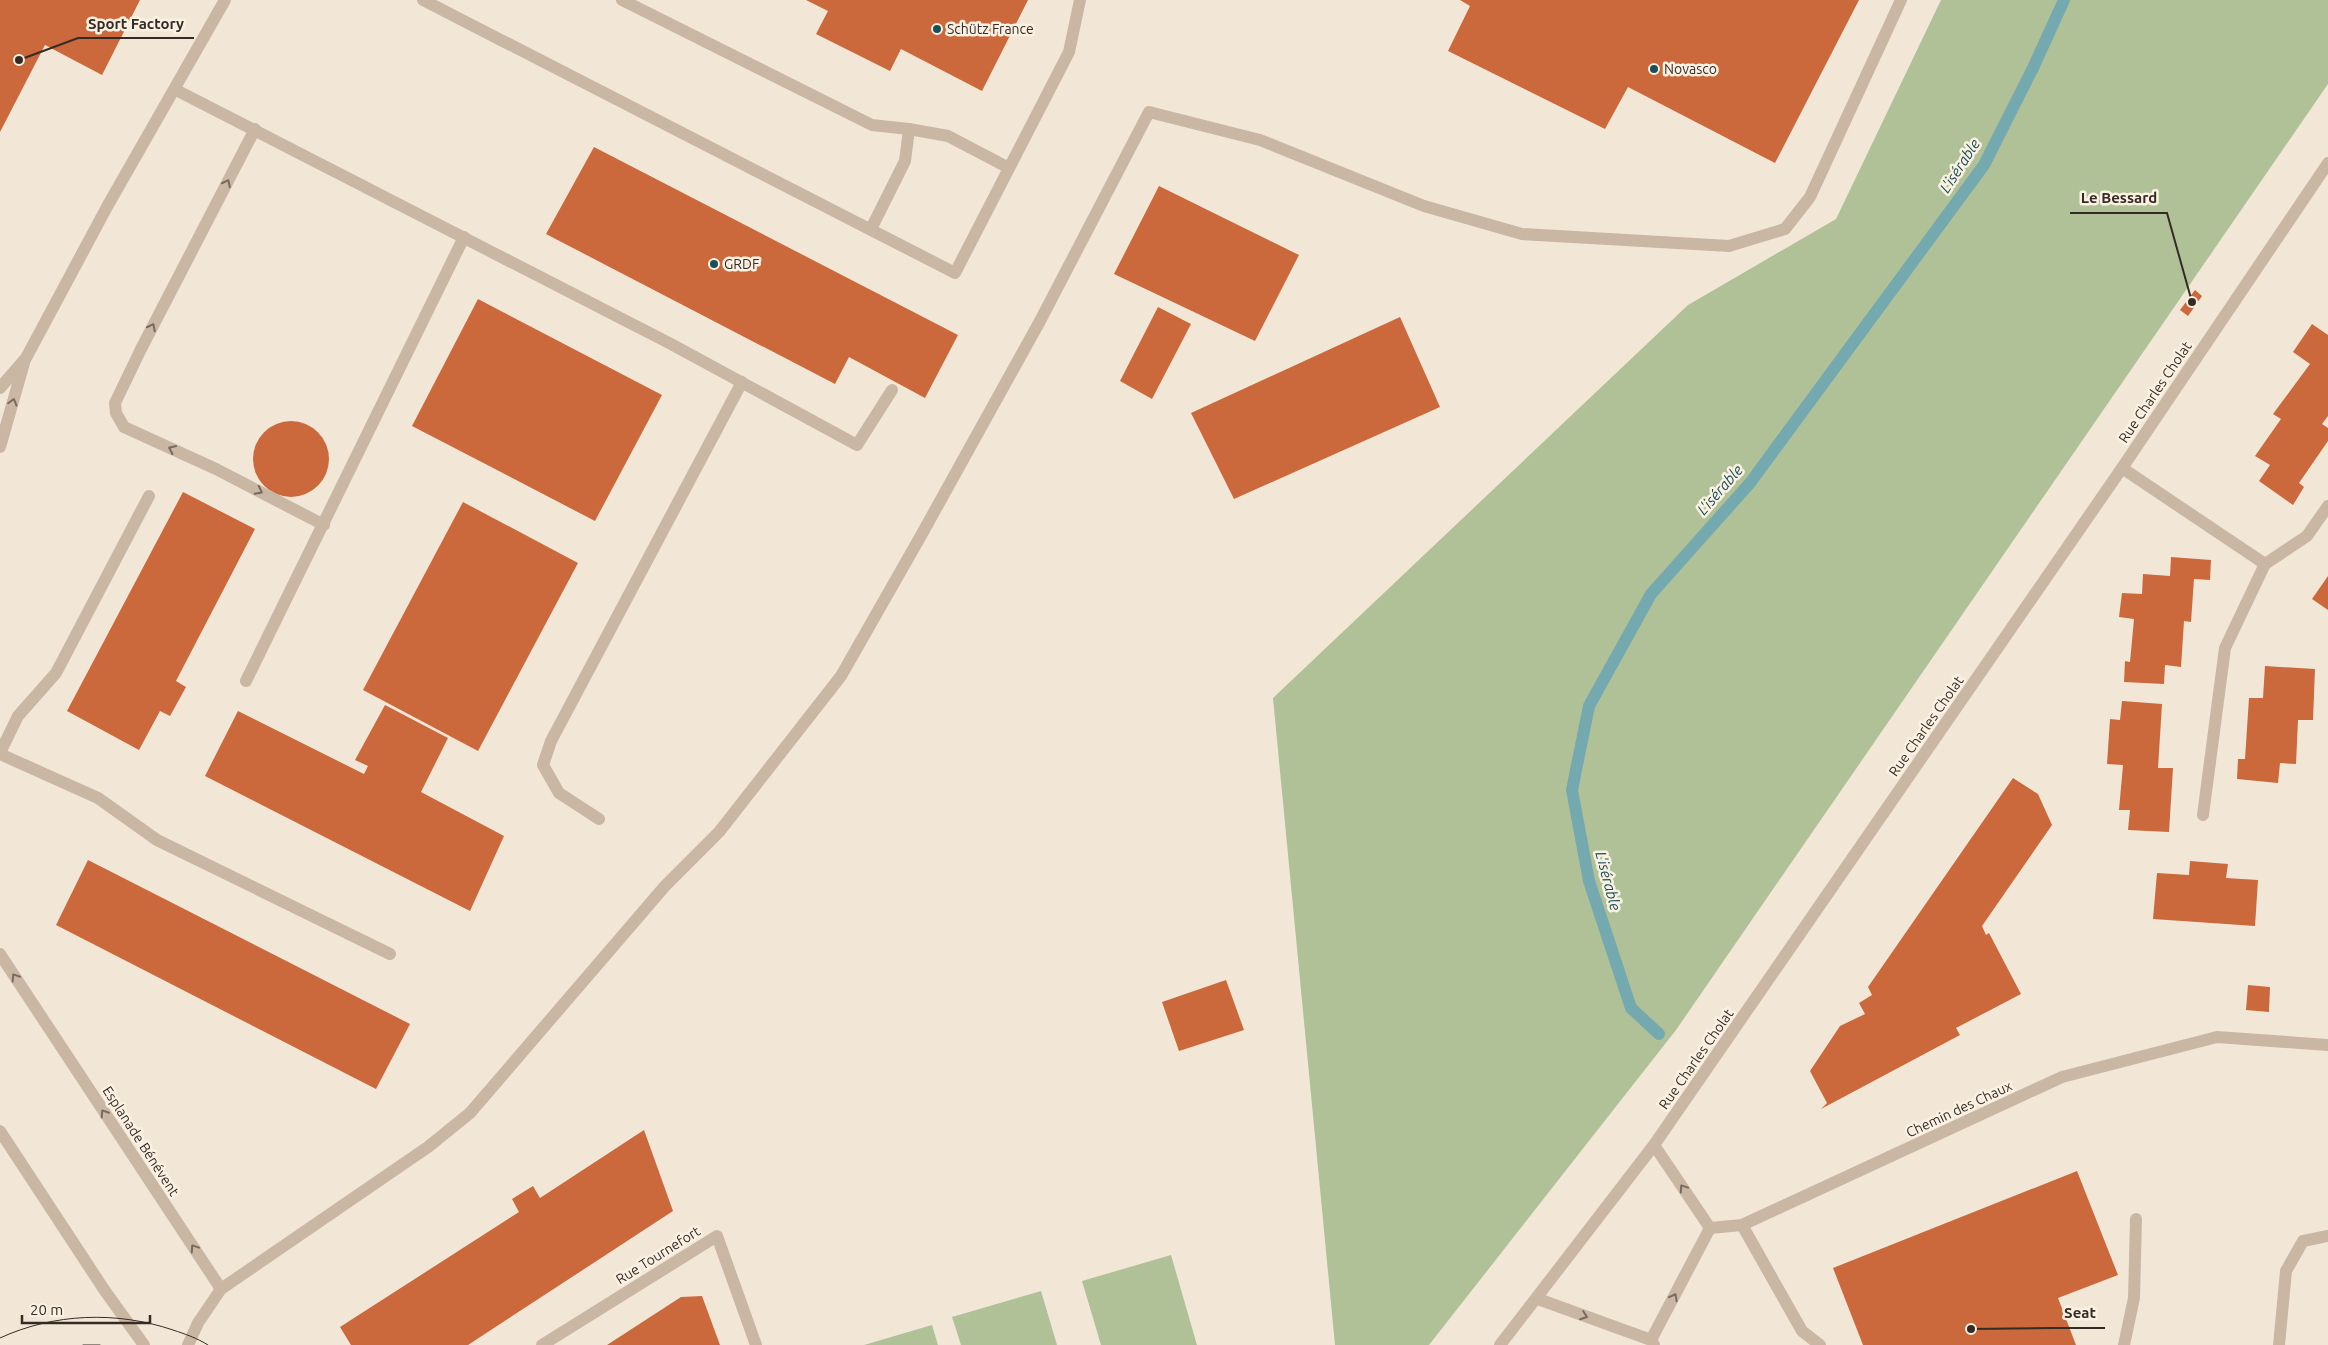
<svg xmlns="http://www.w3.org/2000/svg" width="2328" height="1345" font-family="Ubuntu,sans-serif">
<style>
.green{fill:#b0c197}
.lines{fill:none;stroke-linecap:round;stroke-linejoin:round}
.stream{stroke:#75a9b0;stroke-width:12}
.building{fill:#cb683c}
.minor{stroke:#cab7a3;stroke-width:12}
.tram{stroke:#352b25;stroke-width:1}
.oneway{stroke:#786a5e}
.poi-dot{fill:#194f58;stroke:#faf1e3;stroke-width:2}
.labels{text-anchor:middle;stroke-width:5;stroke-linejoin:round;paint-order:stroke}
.poi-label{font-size:14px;fill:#352b25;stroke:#faf1e3;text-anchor:start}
.street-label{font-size:14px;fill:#352b25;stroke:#faf1e3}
.water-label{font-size:15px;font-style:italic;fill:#194f58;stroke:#faf1e3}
.leader{fill:none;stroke:#352b25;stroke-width:2}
.callout-dot{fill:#352b25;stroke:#faf1e3;stroke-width:2}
.callout-label{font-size:15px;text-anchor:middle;font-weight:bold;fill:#352b25;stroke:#faf1e3;stroke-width:5;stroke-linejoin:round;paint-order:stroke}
</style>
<rect width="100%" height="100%" fill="#f2e7d7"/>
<g class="green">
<path d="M1941,0h387v84l-652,946 -247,315h-94l-62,-647 415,-393 148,-86z"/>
<path d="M1171,1255l26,90h-96l-19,-64z"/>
<path d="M1041,1291l16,54h-96l-9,-28z"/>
<path d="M932,1325l6,20h-74z"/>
</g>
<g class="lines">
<path class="stream" d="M1659,1034l-28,-26 -42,-127 -17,-91 17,-84 62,-112 99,-111 234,-318 49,-97 31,-68"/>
</g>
<g class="building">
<path d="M0,0h140l-38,75 -57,-30 -45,87z"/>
<path d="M806,0h222l-46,91 -81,-42 -11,22 -74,-37 12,-23z"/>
<path d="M1460,0h399l-84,163 -147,-76 -23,42 -157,-78 22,-45z"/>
<path d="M594,147l364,188 -33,63 -76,-41 -14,27 -289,-150z"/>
<path d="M1159,186l140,69 -44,86 -141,-67z"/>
<path d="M2195,290l7,6 -14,20 -8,-6z"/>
<path d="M478,299l184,96 -67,126 -183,-95z"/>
<path d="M1158,307l33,17 -39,75 -32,-18z"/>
<path d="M1400,317l40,90 -206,92 -43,-86z"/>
<path d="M2312,324l16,11v81l-6,8 6,4v13l-29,42 5,4 -11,18 -34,-24 11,-16 -15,-9 26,-37 -8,-5 37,-50 -17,-12z"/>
<circle cx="291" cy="459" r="38"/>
<path d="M183,492l72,37 -79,152 10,6 -16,29 -10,-5 -21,39 -72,-39z"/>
<path d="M463,502l115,61 -100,188 -115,-61z"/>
<path d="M2171,557l40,3 -1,20 -16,-1 -3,43 -7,-1 -3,46 -16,-2 -1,19 -40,-2 1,-21 5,1 4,-43 -15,-2 3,-24 20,1 1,-20 27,2z"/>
<path d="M2328,576v34l-16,-11z"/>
<path d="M2265,666l50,3 -2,51h-15l-2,44 -16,-1 -2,20 -41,-4 1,-20h7l4,-61h14z"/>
<path d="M2122,701l40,3 -4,64h15l-4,64 -41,-2 2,-20h-11l4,-45 -16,-1 3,-45 10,1z"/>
<path d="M385,705l63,33 -27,54 83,44 -34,75 -265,-135 33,-65 126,63 4,-8 -13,-6z"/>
<path d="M2013,778l25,16 14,31 -70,101 4,9 3,-2 32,61 -65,34 4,7 -139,74 6,-6 -17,-32 30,-45 25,-12 -6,-11 13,-8 -4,-8z"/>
<path d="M88,860l322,164 -34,65 -320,-164z"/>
<path d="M2190,861l38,3 -2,14 32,2 -3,46 -102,-7 4,-46 32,2z"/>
<path d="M1226,980l18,50 -65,21 -17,-49z"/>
<path d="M2248,985l22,2 -1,25 -23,-2z"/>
<path d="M644,1130l29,81 -205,134h-117l-11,-18 179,-115 -7,-13 21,-13 7,12z"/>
<path d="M2077,1171l41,104 -60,23 18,47h-213l-30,-77z"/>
<path d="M702,1296l18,49h-113l74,-48z"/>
</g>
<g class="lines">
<g class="minor">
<path d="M423,0l532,273 114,-221 11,-52"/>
<path d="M622,0l250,125 37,4 -4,32 -34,68"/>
<path d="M176,90l495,254 186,101 35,-55"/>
<path d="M255,129l-114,220 -26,54 1,10 8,14 92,42 108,56"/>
<path d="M909,129l39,7 61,32"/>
<path d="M0,388l26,-30 82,-153 117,-205"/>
<path d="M0,447l24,-84"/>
<path d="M2122,468l143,96 42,-28 21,-30"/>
<path d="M246,681l218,-444"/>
<path d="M0,753l18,-37 38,-43 93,-177"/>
<path d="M0,754l98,44 59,42 233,114"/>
<path d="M2203,815l22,-167 40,-84"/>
<path d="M599,819l-40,-26 -16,-28 8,-24 191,-359"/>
<path d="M0,954l221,335"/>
<path d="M0,1131l105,160 39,54"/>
<path d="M1654,1145l56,83"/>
<path d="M1742,1225l60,106 18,14"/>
<path d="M1710,1228l32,-3 320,-148 155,-40 111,8"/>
<path d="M1538,1299l113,41 3,5"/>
<path d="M1651,1340l59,-112"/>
<path d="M188,1345l10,-22 23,-34 207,-142 42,-34 195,-227 54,-54 122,-156 82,-144 117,-211 109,-209 111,28 164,66 98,28 207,12 56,-17 25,-32 91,-197"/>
<path d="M542,1345l175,-109 39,109"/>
<path d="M1500,1345l154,-200 468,-677 206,-305"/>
<path d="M2124,1345l10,-47 2,-79"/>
<path d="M2279,1345l7,-74 17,-30 25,-5"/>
</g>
<g class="tram">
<path d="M0,1338c54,-25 117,-27 173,-8 12,4 24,8 35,15"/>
<path d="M83,1345h17"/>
</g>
</g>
<defs><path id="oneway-chevron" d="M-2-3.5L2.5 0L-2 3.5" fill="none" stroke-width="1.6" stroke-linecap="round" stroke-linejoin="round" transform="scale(1.25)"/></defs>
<g class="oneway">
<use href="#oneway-chevron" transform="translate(227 183) rotate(-63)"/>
<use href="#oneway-chevron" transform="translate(152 327) rotate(-63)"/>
<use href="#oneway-chevron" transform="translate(13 402) rotate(-74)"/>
<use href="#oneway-chevron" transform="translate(172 449) rotate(-155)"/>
<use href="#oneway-chevron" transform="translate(259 491) rotate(27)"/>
<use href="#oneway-chevron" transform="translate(15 977) rotate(-123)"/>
<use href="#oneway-chevron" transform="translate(104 1113) rotate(-123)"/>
<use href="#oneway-chevron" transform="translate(1683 1188) rotate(-124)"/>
<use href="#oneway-chevron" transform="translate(194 1248) rotate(-124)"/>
<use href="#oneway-chevron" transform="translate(1674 1297) rotate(-62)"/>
<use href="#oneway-chevron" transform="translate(1584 1316) rotate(20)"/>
</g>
<g class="poi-dot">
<circle cx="937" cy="29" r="5"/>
<circle cx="1654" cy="69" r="5"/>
<circle cx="714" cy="264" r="5"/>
</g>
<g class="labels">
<g class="poi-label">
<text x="947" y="34">Schütz France</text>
<text x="1664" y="74">Novasco</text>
<text x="724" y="269">GRDF</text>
</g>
<g class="street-label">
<text transform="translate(2155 392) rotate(-56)" y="5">Rue Charles Cholat</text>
<text transform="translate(1926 726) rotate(-55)" y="5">Rue Charles Cholat</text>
<text transform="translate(1696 1059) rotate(-55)" y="5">Rue Charles Cholat</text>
<text transform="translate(1959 1109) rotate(-25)" y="5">Chemin des Chaux</text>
<text transform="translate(141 1141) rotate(57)" y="5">Esplanade Bénévent</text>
<text transform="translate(658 1255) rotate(-32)" y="5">Rue Tournefort</text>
</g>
<g class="water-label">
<text transform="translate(1960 166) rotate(-57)" y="5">L'isérable</text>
<text transform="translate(1720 490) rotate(-49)" y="5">L'isérable</text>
<text transform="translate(1608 881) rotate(75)" y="5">L'isérable</text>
</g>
</g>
<path class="leader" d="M19 60L78 38H194M2192 302L2167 213H2070M1971 1329L2054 1328H2105"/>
<g class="callout-dot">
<circle cx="19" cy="60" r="5"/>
<circle cx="2192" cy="302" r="5"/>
<circle cx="1971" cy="1329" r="5"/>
</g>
<g class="callout-label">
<text x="136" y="29">Sport Factory</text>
<text x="2119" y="203">Le Bessard</text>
<text x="2080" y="1318">Seat</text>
</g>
<path d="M22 1315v8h128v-8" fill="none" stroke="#352b25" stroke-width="2.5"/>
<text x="30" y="1315" font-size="15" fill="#352b25" stroke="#faf1e3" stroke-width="4" paint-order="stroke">20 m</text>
</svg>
